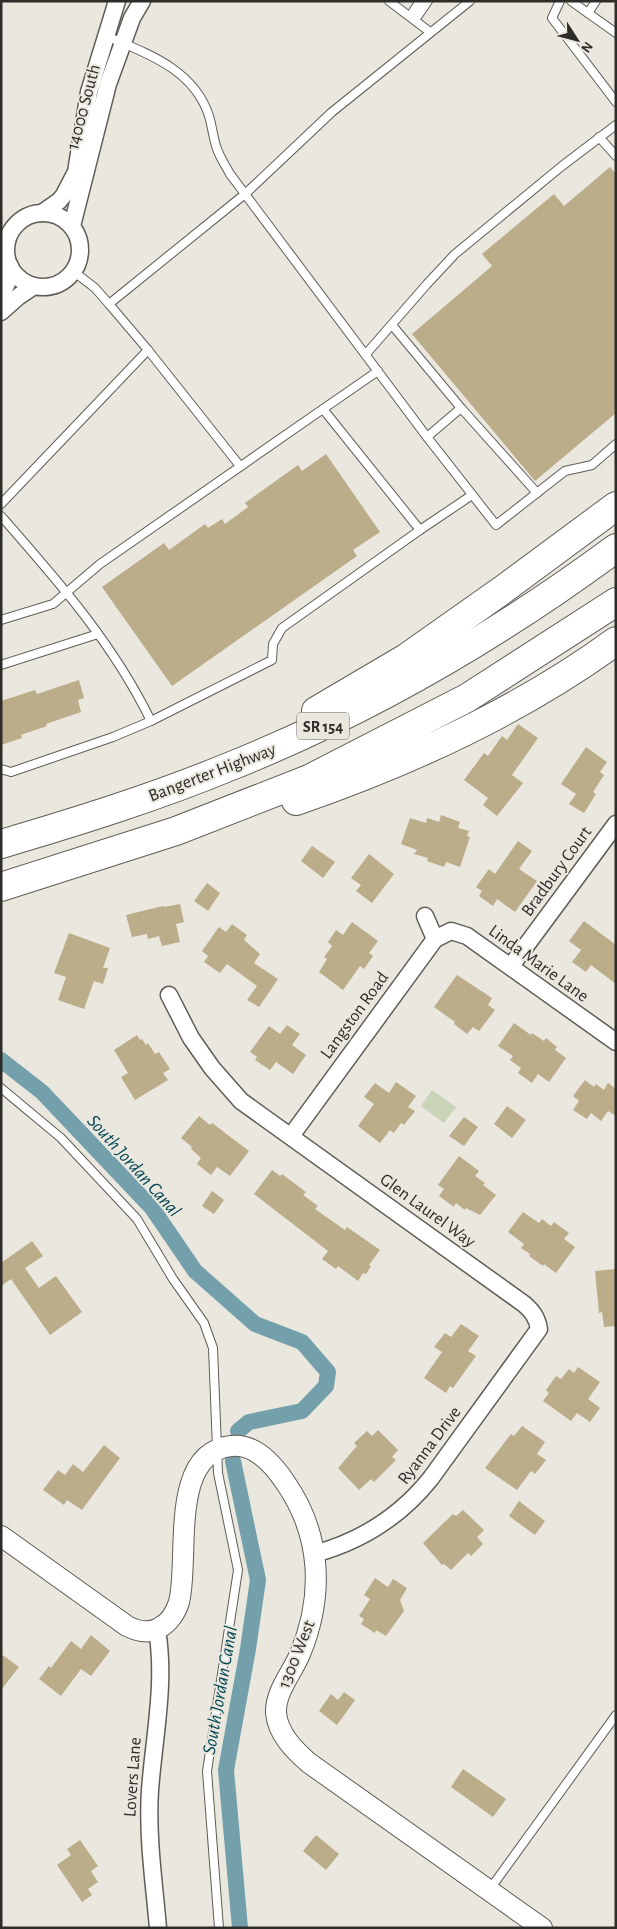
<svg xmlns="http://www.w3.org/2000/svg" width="617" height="1929" font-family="'Alegreya Sans',sans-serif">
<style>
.green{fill:#cad4b7}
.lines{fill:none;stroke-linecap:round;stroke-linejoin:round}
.canal{stroke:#73a0aa;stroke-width:16}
.building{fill:#bcad8a}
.service-casing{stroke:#605d56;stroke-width:10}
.minor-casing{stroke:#605d56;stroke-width:19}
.tertiary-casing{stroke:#605d56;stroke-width:22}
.motorway-casing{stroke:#605d56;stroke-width:30}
.service{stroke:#fff;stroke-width:8}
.minor{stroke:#fff;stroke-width:16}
.tertiary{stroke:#fff;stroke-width:20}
.motorway{stroke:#fff;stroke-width:28}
.labels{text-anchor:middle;stroke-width:4;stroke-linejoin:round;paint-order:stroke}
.shield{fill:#eae7df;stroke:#666460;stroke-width:1}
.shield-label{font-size:16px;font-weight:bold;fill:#2d2c29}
.street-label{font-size:18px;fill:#2d2c29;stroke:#eae7df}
.water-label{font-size:19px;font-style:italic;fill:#004752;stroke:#eae7df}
</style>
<rect width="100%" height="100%" fill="#eae7df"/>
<path class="green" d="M432,1090l24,17 -12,16 -23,-17z"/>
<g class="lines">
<g class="canal">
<path d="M1,1060l41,32 110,116 43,63 60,53 47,18 26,30 -2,14 -24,25 -53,11 -11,9"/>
<path d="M233,1461l25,119 -10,69 -22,121 14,158"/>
</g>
</g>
<g class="building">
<path d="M610,167l6,7v239l-81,68 -123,-147 80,-68 -10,-12 72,-60 10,12z"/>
<path d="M326,454l54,78 -27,18 4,6 -185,130 -70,-99 62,-44 5,7 36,-26 3,4 14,-9 3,5 23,-17 -3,-4 53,-38 4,6z"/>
<path d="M79,680l5,18 -6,2 3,12 -35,12 1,2 -26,9 1,3 -21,7v-44l34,-11 2,4z"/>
<path d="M518,724l20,14 -26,37 11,8 -26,33 -14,-11 5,-7 -24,-18 20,-27 4,3 14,-20 5,4z"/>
<path d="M586,747l21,15 -7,10 4,3 -11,17 3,2 -12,19 -15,-9 7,-10 -15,-10z"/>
<path d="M441,815l19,7 -2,6 11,3 -2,5 3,1 -10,30 -14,-5 -2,5 -17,-6 1,-3 -14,-4 3,-4 -16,-6 9,-26 16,5 1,-5 12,4z"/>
<path d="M518,841l14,10 -13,18 18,12 -22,31 -18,-13 -4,7 -14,-10 3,-5 -6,-4 13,-18 6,5z"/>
<path d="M312,846l23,16 -12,16 -22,-17z"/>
<path d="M369,854l25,20 -22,29 -16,-12 5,-6 -10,-7z"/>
<path d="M207,883l13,10 -12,18 -14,-10z"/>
<path d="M180,904l4,18 -8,2 4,18 -18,4 -3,-10 -11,3 -1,-5 -15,3 -6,-22 37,-9 1,1z"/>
<path d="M584,921l32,24v39l-25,-19 -5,7 -14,-10 9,-12 -12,-9z"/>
<path d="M352,922l26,19 -9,12 4,3 -9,13 -4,-3 -17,24 -24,-18 8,-13 -3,-2 8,-11 -4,-4 8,-12 7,5z"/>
<path d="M232,924l15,11 -3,5 16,14 -6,9 24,16 -19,28 -12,-7 10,-14 -30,-22 -7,9 -16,-11 4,-6 -6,-5 17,-24 7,5z"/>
<path d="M69,933l41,15 -7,20h5l-5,16 -9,-3 -10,28 -26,-9 8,-23 -12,-4z"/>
<path d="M457,975l35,23 -4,7 7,5 -16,21 -6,-4 -6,7 -13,-10 1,-2 -21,-15z"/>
<path d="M514,1023l17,12 1,-2 12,8 2,-3 11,9 -2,3 11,8 -17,24 -11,-8 -6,9 -14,-10 3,-5 -11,-8 3,-4 -15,-10z"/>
<path d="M287,1025l13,9 -8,11 14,10 -13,19 -17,-12 -6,8 -15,-10 2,-3 -7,-5 19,-26 11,8z"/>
<path d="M137,1035l3,5 2,-1 4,6 2,-2 7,11 4,-2 11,17 -7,4 5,7 -33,20 -14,-23 7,-4 -14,-23z"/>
<path d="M585,1080l9,7 2,-3 8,6 4,-7 8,6v27l-8,-5 -7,10 -10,-8 -4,6 -14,-9 6,-9 -6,-5z"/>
<path d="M396,1082l20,14 -8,11 7,4 -11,14 -3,-2 -7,10 -4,-3 -10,13 -22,-17 16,-22 -10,-7 11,-14 14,10z"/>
<path d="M507,1106l19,14 -14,18 -18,-14z"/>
<path d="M199,1116l11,9 2,-2 37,28 -19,25 -13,-9 -6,8 -14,-11 4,-6 -10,-9 1,-2 -11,-9z"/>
<path d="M464,1117l14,10 -14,19 -15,-10z"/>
<path d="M459,1156l20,15 -4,5 10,7 -2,2 13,10 -16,20 -14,-7 -1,2 -9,-7 -2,4 -15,-11 5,-7 -6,-4z"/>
<path d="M272,1170l8,6 2,-2 24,18 -3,3 15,11 -3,3 30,21 2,-3 33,23 -11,15 2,1 -5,8 -3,-1 -5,8 -20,-15 -2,3 -14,-10 6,-8 -74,-57z"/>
<path d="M212,1191l12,9 -10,14 -12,-8z"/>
<path d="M523,1212l16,11 3,-4 9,7 3,-4 15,11 -5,6 11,8 -19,26 -12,-9 -1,2 -14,-10 1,-2 -9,-6 3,-4 -16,-12z"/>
<path d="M32,1241l11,15 -18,12 14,20 17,-12 26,36 -32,23 -39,-56 -10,7v-23z"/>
<path d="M616,1269v57l-12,1 -2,-15 -3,1 -4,-42z"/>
<path d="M461,1324l18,12 -11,15 8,5 -23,32 -3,-2 -4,7 -22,-15 18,-26 -8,-5 11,-14 6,4z"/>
<path d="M578,1367l22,15 -12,17 12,9 -10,14 -13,-9 -6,8 -28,-20 6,-8 -3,-3 10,-14 5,3 8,-10 5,4z"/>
<path d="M522,1426l23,16 -8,12 9,6 -11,14 -4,-3 -14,19 -32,-22 26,-34 3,2z"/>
<path d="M378,1430l20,20 -6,7 4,3 -22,22 -3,-3 -12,11 -21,-22 19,-22 -3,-3 13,-12 5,5z"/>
<path d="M104,1445l16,13 -38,52 -15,-10 -3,5 -21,-15 15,-20 7,5 8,-11 10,8z"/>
<path d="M519,1501l26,20 -10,14 -26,-19z"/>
<path d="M463,1510l21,20 -7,7 6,7 -12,12 -3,-3 -17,17 -7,-6 -2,1 -19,-22 30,-29 3,2z"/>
<path d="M375,1578l13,9 5,-8 14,9 -7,12 4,11 -18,25 -10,-6 -1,3 -14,-9 3,-5 -5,-3 11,-17 -6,-4z"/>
<path d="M91,1635l19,16 -19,25 -10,-7 -20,27 -22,-17 10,-13 2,2 20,-27 10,8z"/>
<path d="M1,1654l18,13 -18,23z"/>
<path d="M344,1692l11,8 -18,25 -18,-14 12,-17 7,6z"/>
<path d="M463,1769l43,30 -13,18 -42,-30z"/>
<path d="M316,1835l23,19 -13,16 -23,-19z"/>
<path d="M80,1840l18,26 -7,5 7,11 -10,7 4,6 -10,7 -25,-37 14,-10 -4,-6z"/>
</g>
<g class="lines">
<g class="service-casing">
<g id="service">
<path d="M389,1l41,31"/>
<path d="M560,1l-8,17 64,84"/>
<path d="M571,1l45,32"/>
<path d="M588,13l8,-12"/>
<path d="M410,16l10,-15"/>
<path d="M415,20l13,-19"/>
<path d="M106,36c40,17 88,33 103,80 3,10 4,20 7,30 3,10 9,19 14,28l197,263 69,88 69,-54 27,-6 24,-21"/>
<path d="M599,137l17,19"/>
<path d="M73,271l22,17 14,16 136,-110 87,-82 138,-111"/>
<path d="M392,325l69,83 76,85"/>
<path d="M148,350l92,116"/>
<path d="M366,354l61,-70 28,-30 107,-88 54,-41"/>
<path d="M427,437l34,-29"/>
<path d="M1,504l147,-154 -39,-46"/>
<path d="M1,516c57,65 112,127 150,205l121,-61 1,-16 9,-16 138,-98 -97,-121 55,-38"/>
<path d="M420,530l52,-35"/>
<path d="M1,620l52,-16 47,-40 223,-155"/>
<path d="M1,665l97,-31"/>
<path d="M1,769l10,3 6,-2 96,-33 38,-16"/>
<path d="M1,1088l60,50 76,81 36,60 31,44 9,25 5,125 20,97 -31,201 12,157"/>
<path d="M490,1889l126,-174"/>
</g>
</g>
<g class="minor-casing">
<g id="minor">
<path d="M42,213l17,-12 5,-6 12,-23 13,-80 28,-91"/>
<circle cx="43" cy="250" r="37"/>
<path d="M72,226l36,-142 24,-66 10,-17"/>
<path d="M1,296l8,-17 1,-13"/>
<path d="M1,312l18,-16 15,-10"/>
<path d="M425,916l10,23"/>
<path d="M511,966l105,-142"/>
<path d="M169,995l22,43 21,30 29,33 283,203c8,7 13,13 15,25l-108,149c-31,39 -69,63 -117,76"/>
<path d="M291,1136l144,-197 16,-8 16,5 149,106"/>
<path d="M157,1630c9,52 -3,107 -7,160 -3,46 4,92 8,138"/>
</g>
</g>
<g class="tertiary-casing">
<path id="tertiary" d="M1,1536l126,90c10,5 22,8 32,2 10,-5 17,-16 20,-26 11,-42 -11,-149 52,-156 24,-3 42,18 54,36 37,53 39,114 15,172 -8,19 -25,38 -24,59 2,21 18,37 33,50l233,165"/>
</g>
<g class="motorway-casing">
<g id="motorway">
<path d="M316,711l90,-53 95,-67 115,-85"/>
<path d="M296,801c113,-39 223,-89 320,-160"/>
<path d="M1,844c78,-23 155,-47 230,-78 137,-55 266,-130 385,-218"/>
<path d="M1,887l175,-56 133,-52 158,-81 149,-96"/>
</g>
</g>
<use href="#service" class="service"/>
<use href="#minor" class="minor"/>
<use href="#tertiary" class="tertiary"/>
<use href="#motorway" class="motorway"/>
</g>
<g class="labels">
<rect class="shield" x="297" y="712.5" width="52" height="27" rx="4"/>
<g class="shield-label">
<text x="323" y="732">SR 154</text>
</g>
<g class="street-label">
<text transform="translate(83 107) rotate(-75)" y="6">14000 South</text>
<text transform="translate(212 772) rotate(-21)" y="6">Bangerter Highway</text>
<text transform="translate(556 871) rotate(-54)" y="6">Bradbury Court</text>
<text transform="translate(539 963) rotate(36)" y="6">Linda Marie Lane</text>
<text transform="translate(354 1015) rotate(-54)" y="6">Langston Road</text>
<text transform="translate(428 1210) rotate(36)" y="6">Glen Laurel Way</text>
<text transform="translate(429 1445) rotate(-53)" y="6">Ryanna Drive</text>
<text transform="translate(296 1654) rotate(-68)" y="6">1300 West</text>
<text transform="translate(132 1777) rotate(-86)" y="6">Lovers Lane</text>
</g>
<g class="water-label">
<text transform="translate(135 1165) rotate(48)" y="7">South Jordan Canal</text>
<text transform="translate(219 1690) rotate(-80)" y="7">South Jordan Canal</text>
</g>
</g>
<rect width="617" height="1929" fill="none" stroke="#2d2c29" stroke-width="5"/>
<g transform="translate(577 40) rotate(126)" stroke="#eae7df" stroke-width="4" paint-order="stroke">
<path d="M0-4L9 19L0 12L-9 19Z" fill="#2d2c29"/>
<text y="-8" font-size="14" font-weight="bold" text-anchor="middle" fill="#2d2c29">N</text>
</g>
</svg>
